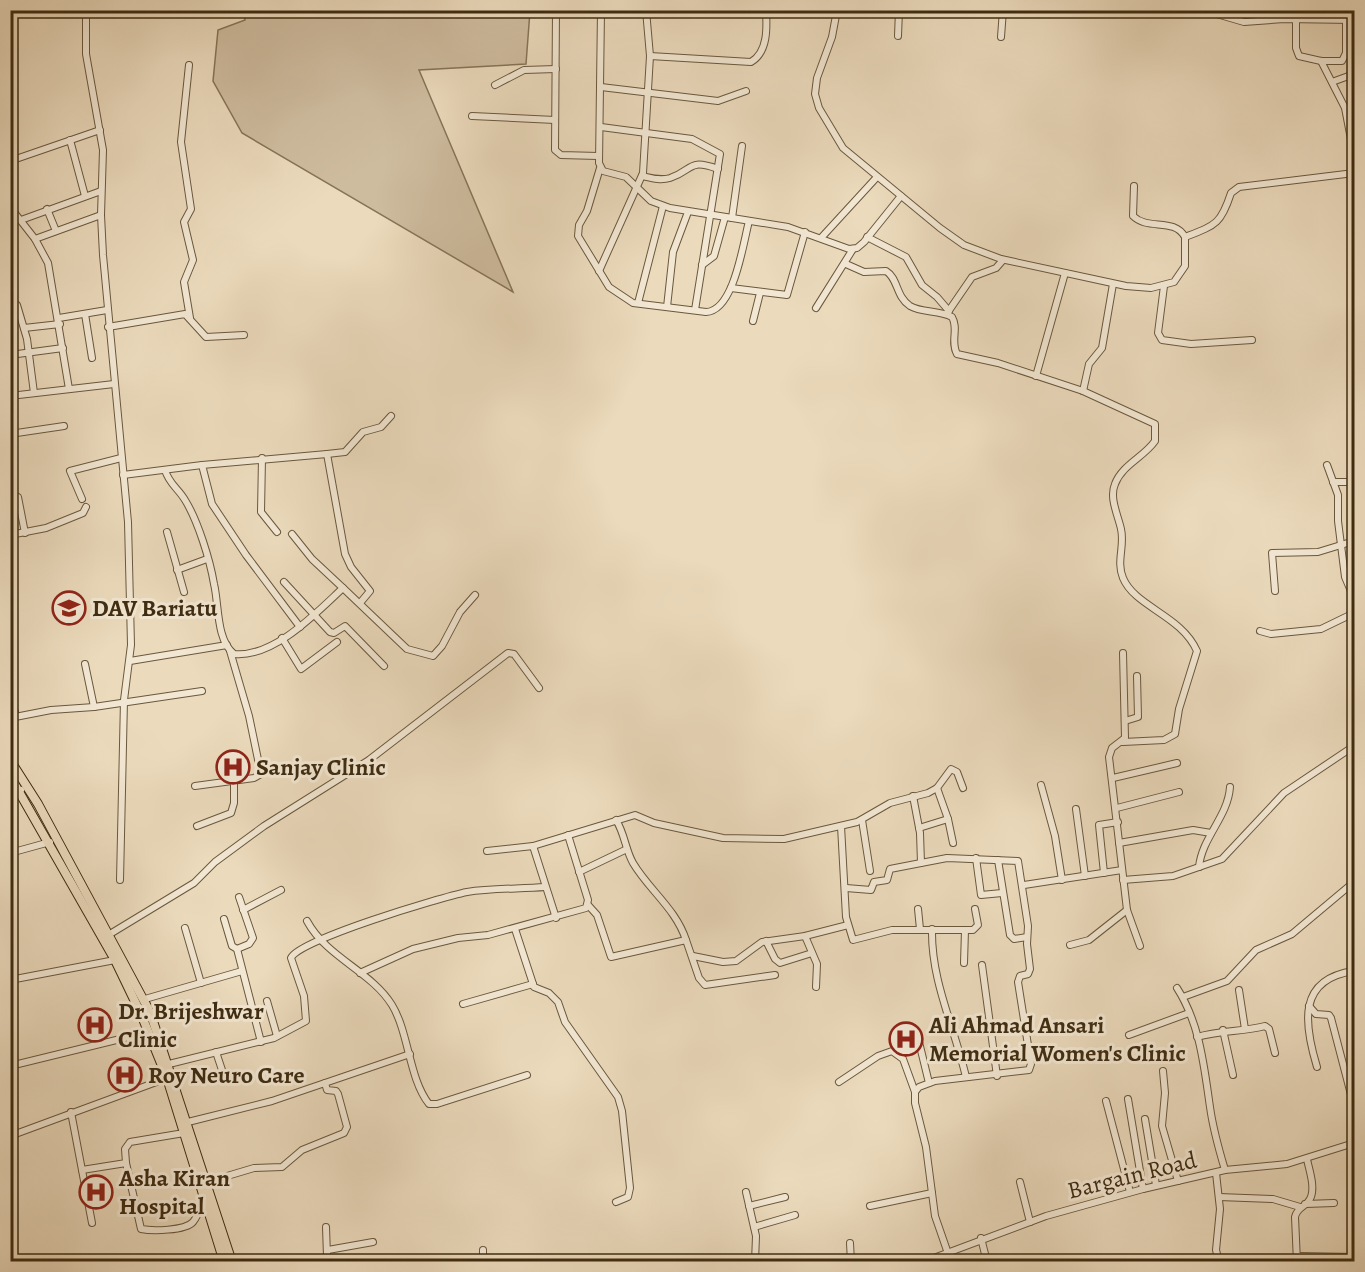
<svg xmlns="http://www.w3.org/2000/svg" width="1365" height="1272" font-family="Alegreya,serif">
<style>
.green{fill:#cebc9f;stroke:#867458;stroke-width:1.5}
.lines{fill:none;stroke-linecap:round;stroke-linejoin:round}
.minor-casing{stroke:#6a583c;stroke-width:8}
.major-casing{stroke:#3f2c11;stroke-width:10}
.minor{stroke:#f2e7d3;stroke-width:6}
.major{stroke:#ebdabc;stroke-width:8}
.labels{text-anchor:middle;stroke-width:6;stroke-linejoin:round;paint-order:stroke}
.poi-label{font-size:24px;font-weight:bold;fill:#3f2c11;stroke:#f2e7d3;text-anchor:start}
.street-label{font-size:24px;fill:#3f2c11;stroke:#f2e7d3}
</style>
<rect width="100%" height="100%" fill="#ebdabc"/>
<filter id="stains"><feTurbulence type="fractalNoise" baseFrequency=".00333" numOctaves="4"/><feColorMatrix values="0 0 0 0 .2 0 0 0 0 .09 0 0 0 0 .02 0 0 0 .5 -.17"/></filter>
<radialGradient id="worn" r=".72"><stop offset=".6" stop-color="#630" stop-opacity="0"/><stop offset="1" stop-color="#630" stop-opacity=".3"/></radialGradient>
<path class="green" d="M244,11h286l-4,53 -107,6 94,222 -271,-159 -29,-52 5,-51 27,-10z"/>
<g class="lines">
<g class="minor-casing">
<g id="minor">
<path d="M86,10v44l17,96 -2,65 2,40 25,267 3,123 -7,55 -4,180"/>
<path d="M223,10v2"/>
<path d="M556,10l-1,140 6,5 37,1"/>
<path d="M601,10l-2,153 4,8 23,6 25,24 19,7 118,19 61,22 8,-1 7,-6 37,-46"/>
<path d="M837,10l-5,27 -15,41 -2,16 4,14 24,40 97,80 24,17 37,14 125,27 25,2 23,-6 11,-16v-29c-11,-20 -37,-6 -52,-21l1,-30"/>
<path d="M1203,10l41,12 40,-3 70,1"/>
<path d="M1296,19v29l3,8 22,5h21l4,-8v-43"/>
<path d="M898,36l1,-26"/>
<path d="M1001,37l2,-27"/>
<path d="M650,56l101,6c17,-10 16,-34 15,-52"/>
<path d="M1321,61l24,47 9,47"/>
<path d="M189,65l-8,77 10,67 -7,13 9,38 -9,22 6,36"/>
<path d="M1332,82l22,-8"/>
<path d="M495,85l29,-15 32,-1"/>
<path d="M601,87l117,14 28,-10"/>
<path d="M472,116l83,4"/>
<path d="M601,127l91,12 28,15 -25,156"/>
<path d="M70,140l15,56"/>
<path d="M10,161l90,-31"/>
<path d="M600,168l-13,43 -8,14 -1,11 31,51 24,16 73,9c28,-1 37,-68 43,-91"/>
<path d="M642,176c9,2 18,5 28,2 24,-8 17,-20 48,-9"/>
<path d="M10,207l25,32 13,24 21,126"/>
<path d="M47,209l9,22"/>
<path d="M732,218l10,-72"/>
<path d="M21,220l80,-29"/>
<path d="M867,237l39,20 16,28 15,12 12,14"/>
<path d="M1185,237c31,-12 36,-13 46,-44l8,-6 115,-14"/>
<path d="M821,238l56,-61"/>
<path d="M35,239l66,-24"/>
<path d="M846,264l18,8 22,-1c12,7 10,26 24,35 12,7 29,4 42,11 7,12 -2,24 5,37l41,9 85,28 72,33v17c-11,16 -33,24 -40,43 -6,14 3,31 6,45 4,17 -5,32 2,49 12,29 58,37 74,73l-18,58 -4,25 -11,6 -41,2"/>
<path d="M702,265l12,-9 11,-39"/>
<path d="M599,271l44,-98 7,-117 -4,-46"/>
<path d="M1164,286l-6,47 4,7 29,4 61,-4"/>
<path d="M731,288l56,7 18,-63"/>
<path d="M638,303l25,-97"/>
<path d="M17,305l10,34 7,54"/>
<path d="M667,307l6,-55 15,-40"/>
<path d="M816,308l37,-59"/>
<path d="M948,312l24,-35 24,-9 7,-8"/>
<path d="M85,314l7,44"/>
<path d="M59,318l48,-8"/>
<path d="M753,321l7,-28"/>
<path d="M108,327l77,-13 21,23 38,-2"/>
<path d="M24,328l36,-4"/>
<path d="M10,355l53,-7"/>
<path d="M1036,376l29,-103"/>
<path d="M1083,391l6,-27 13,-16 11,-64"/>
<path d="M10,396l104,-12"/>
<path d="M10,434l54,-8"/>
<path d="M327,454l18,-2 18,-20 18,-5 10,-11"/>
<path d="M262,458l-1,54 16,20"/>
<path d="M1327,465l11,30v26l7,56 9,21"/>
<path d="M165,470c4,14 13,18 20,30 13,21 25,60 29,84 5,20 2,56 20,70 40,4 82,-41 109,-66l-31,-29 -20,-25"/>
<path d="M123,475l79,-10"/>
<path d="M1333,482h21"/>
<path d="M10,494l8,3 7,36"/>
<path d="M82,499l-12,-28 51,-13"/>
<path d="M167,532l17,60"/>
<path d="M10,535l36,-7 37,-15 3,-6"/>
<path d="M177,570l30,-11"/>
<path d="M284,582l46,50 4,1 11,-7 39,40"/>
<path d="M343,588l64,61 26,7 9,-10 18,-34 15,-17"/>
<path d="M1275,591l-3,-38 46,-1 36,-11"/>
<path d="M300,627l-54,-72 -34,-51 -10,-39 125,-11 18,100 6,13 19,24 -10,12"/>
<path d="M1260,631l11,3 50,-5 33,-16"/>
<path d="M282,638l19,31 36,-27"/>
<path d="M1123,653l2,85 -13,10 -3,9 18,153 13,36"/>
<path d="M130,661l97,-16"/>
<path d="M85,664l9,43"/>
<path d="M10,695l6,21"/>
<path d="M10,718l41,-8 43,-3 108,-16"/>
<path d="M1125,721l13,-4 -1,-41"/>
<path d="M1113,778l64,-15"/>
<path d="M1041,785l14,51 7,44"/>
<path d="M195,786l59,-8 7,-4 -12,-58 -19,-65"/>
<path d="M937,788l11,31 5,24"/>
<path d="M10,799l11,-9"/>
<path d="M1117,808l62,-16"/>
<path d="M1076,809l9,67"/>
<path d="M616,820c9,14 9,29 17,43 16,27 43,46 53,77"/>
<path d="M862,820l8,51"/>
<path d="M197,826l34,-13 3,-10v-22"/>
<path d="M841,826l5,91 7,23 39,-10h81l5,-5 -3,-16"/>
<path d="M919,828l29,-9"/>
<path d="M1119,843l74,-13 18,3"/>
<path d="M533,846l23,72"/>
<path d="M487,851l46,-5 102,-31 19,8 69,15 61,1 73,-17 33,-19 38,-10 9,-5 14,-19 6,3 6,16"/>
<path d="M10,853l40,-11"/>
<path d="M976,858l5,37 21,-2"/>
<path d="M998,860l12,75 4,4 13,-2"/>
<path d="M921,863l26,-5 71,3 10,65 -1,18 3,25 -2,5 -8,2 -2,6 13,82 -2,6 -94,11 -16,6 -4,5v11l11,44 9,69 16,46"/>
<path d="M1199,867c3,-30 29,-50 31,-80"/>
<path d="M579,872l48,-23"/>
<path d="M1104,873l-5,-48 19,-3"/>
<path d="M1123,880l50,-4 49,-17 62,-66 70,-47"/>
<path d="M1024,885l98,-15"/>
<path d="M846,888l25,2 3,-8 13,-2 3,-11 31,-6 -1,-30 -7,-37"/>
<path d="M588,905l9,10 14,42 75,-17 13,38 6,7 70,-10"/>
<path d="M918,909l2,20"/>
<path d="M243,910l38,-20"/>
<path d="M224,919l8,27 5,3 24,93"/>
<path d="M307,921c20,37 64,50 85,84 17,28 17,74 37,99h8l90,-29"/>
<path d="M185,928l16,55"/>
<path d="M515,929l19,58 15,6 9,9 7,20 53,75 4,14 8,77 -2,9 -12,5"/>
<path d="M932,929c-1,52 22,97 34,148"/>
<path d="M110,934l84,-51 21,-21 49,-36 105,-66 139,-107 6,1 25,34"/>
<path d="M805,936l12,28 -1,23"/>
<path d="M766,941l9,18 5,4 32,-10"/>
<path d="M1070,945l19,-5 38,-30"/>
<path d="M237,949l12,-5 4,-6 -14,-41"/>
<path d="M693,956l30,6 13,-1 26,-19 43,-6 43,-11"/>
<path d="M964,963l1,-33"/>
<path d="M982,965l15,111"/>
<path d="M1352,971l2,19"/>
<path d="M360,973l53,-24 45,-11 30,-3 98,-27 2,-8 -20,-65"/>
<path d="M10,980l105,-20"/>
<path d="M1177,988c23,36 27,78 33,119 3,22 9,43 15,63"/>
<path d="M1239,990l6,39"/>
<path d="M1183,997l44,-16 29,-31 36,-16 62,-52"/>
<path d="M145,999l97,-28"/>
<path d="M267,1001l10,35"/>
<path d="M463,1004l70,-20"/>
<path d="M1309,1006l7,8 13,1 2,3 23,88"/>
<path d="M1223,1030l10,45"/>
<path d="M1129,1035l60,-22"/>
<path d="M1197,1037c23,-7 46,-5 68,-11l4,3 6,24"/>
<path d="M918,1038l11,45"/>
<path d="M10,1046l4,19"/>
<path d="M216,1052l9,27"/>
<path d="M169,1064l105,-26 32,-17 -2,-25 -13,-38c7,-18 151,-61 176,-66 25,-4 53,-3 78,-5"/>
<path d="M10,1066l139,-34"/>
<path d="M1317,1067c-13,-43 -20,-88 37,-96"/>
<path d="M1163,1071l2,22 -3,33 16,55"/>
<path d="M839,1082l39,-26 14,-5 11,8 12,33"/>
<path d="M1128,1099l15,90"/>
<path d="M1106,1101l24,91"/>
<path d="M71,1112l21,111"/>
<path d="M1145,1119l11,66"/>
<path d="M188,1122l84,-21 138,-47"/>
<path d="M10,1136l160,-59"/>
<path d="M126,1163l15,66c11,2 44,2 52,-7 6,-7 5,-14 13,-19"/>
<path d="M82,1170l44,-7 -1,-14 5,-7 54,-9"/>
<path d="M1216,1173l4,36 -4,41 3,12"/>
<path d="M207,1182l47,-14 28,-1 20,-17 42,-17 3,-6 -9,-33 -2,-3 -9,-1 -2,-7"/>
<path d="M1020,1182l10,40"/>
<path d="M746,1192l10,44 -1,26"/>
<path d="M1219,1197l54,2 27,8"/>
<path d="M1305,1204l29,-1"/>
<path d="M749,1206l36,-9"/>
<path d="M870,1206l62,-13"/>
<path d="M754,1227l41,-12"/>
<path d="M981,1238l6,24"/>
<path d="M850,1243l1,19"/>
<path d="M328,1250l45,-8"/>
<path d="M1297,1256l57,1"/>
<path d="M318,1262l9,-6 -1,-29"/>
<path d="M483,1262v-12"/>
<path d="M923,1262l123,-46 97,-27 82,-19 62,-6 67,-21"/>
<path d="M1297,1262l-2,-45c2,-10 11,-10 15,-18 6,-11 -1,-29 -3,-40"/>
</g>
</g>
<g class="major-casing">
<g id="major">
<path d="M10,760l28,44 112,208 82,250"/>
<path d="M10,776l105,184 26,54 26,64 57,184"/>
</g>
</g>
<use href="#minor" class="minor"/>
<use href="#major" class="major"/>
</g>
<defs>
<g id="school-ring" transform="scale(1.725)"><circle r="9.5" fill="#f2e7d3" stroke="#8f2418" stroke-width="1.5"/><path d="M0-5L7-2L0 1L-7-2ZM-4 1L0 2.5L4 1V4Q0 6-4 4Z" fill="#8f2418"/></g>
<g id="hospital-ring" transform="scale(1.725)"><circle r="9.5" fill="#f2e7d3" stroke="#8f2418" stroke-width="1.5"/><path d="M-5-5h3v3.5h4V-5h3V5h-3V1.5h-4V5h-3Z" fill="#8f2418"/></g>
</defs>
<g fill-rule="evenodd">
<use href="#school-ring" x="69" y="608"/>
<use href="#hospital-ring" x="233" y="767"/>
<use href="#hospital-ring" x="95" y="1025"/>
<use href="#hospital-ring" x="906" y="1039"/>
<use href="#hospital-ring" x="125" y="1075"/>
<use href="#hospital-ring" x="96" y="1192"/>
</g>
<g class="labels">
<g class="poi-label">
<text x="92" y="616">DAV Bariatu</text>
<text x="256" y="775">Sanjay Clinic</text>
<text x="118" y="1019">Dr. Brijeshwar<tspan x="118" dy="28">Clinic</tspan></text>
<text x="929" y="1033">Ali Ahmad Ansari<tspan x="929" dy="28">Memorial Women's Clinic</tspan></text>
<text x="148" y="1083">Roy Neuro Care</text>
<text x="119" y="1186">Asha Kiran<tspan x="119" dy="28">Hospital</tspan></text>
</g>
<g class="street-label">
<text transform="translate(1132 1175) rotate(-14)" y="8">Bargain Road</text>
</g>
</g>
<rect width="1365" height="1272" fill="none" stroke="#ebdabc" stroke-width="36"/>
<rect x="12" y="12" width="1341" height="1248" fill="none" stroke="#3f2c11" stroke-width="3"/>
<rect x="18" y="18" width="1329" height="1236" fill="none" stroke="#3f2c11" stroke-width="1.5"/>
<rect width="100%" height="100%" filter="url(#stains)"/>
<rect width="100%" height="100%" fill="url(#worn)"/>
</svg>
